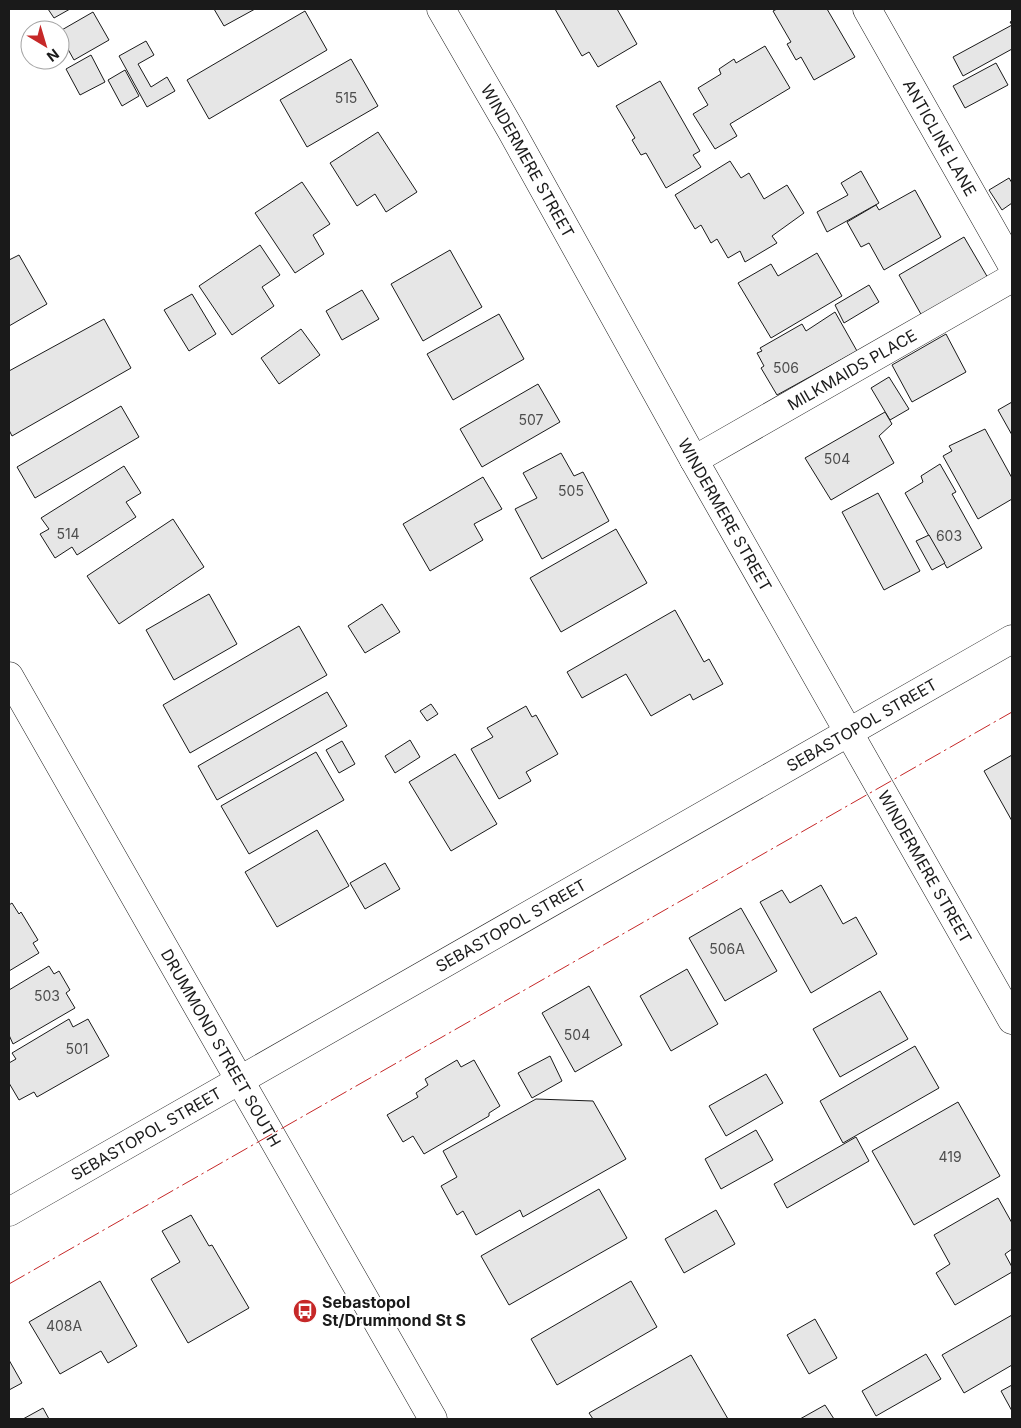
<svg xmlns="http://www.w3.org/2000/svg" width="1021" height="1428" font-family="Inter,sans-serif">
<style>
.building{fill:#e6e6e6;stroke:#1a1a1a}
.lines{fill:none;stroke-linecap:round;stroke-linejoin:round}
.minor-casing{stroke:#1a1a1a;stroke-width:29}
.major-casing{stroke:#1a1a1a;stroke-width:29}
.minor{stroke:#fff;stroke-width:28}
.major{stroke:#fff;stroke-width:28}
.power{stroke:#c62828;stroke-width:1;stroke-dasharray:18 4 2.5 4;stroke-linecap:butt}
.labels{text-anchor:middle;stroke-width:4;stroke-linejoin:round;paint-order:stroke}
.number-label{font-size:14px;fill:#4d4d4d}
.street-label{font-size:16px;fill:#1a1a1a;stroke:#fff}
.poi-label{font-size:16px;font-weight:bold;fill:#1a1a1a;stroke:#fff;text-anchor:start}
</style>
<rect width="100%" height="100%" fill="#fff"/>
<g class="building">
<path d="M48,9h22l-16,9z"/>
<path d="M214,9h41l-31,17z"/>
<path d="M555,9h62l20,35 -39,23 -9,-15 -7,4z"/>
<path d="M777,9h50l28,48 -41,23 -13,-23 -5,3 -9,-16 4,-2 -18,-31z"/>
<path d="M305,11l22,39 -118,69 -22,-39z"/>
<path d="M93,12l16,28 -35,20 -14,-25v-4z"/>
<path d="M1012,21v28l-49,27 -10,-19 59,-32 -2,-3z"/>
<path d="M146,41l8,14 -16,9 13,23 16,-10 8,14 -28,16 -28,-51z"/>
<path d="M765,46l25,42 -60,36 7,12 -22,13 -22,-35 15,-9 -10,-17 23,-14 -2,-5 15,-10 2,4z"/>
<path d="M91,55l14,27 -25,13 -14,-26z"/>
<path d="M351,59l27,47 -71,41 -27,-47z"/>
<path d="M996,63l12,22 -43,23 -12,-22z"/>
<path d="M125,70l14,26 -17,10 -14,-26z"/>
<path d="M660,81l40,70 -7,4 8,12 -35,21 -20,-35 -5,2 -9,-15 3,-2 -19,-32z"/>
<path d="M378,132l39,60 -31,20 -11,-18 -18,12 -27,-43z"/>
<path d="M730,161l11,17 8,-5 15,26 23,-14 17,28 -32,23 5,7 -32,19 -5,-11 -12,7 -11,-19 -6,4 -10,-18 -6,4 -20,-34z"/>
<path d="M861,171l18,32 -52,29 -10,-20 31,-17 -7,-12z"/>
<path d="M1009,178l3,5v20l-10,7 -13,-20z"/>
<path d="M302,182l28,42 -17,11 11,19 -29,19 -40,-60z"/>
<path d="M915,190l26,47 -57,33 -15,-27 -8,4 -14,-25 29,-17 3,5z"/>
<path d="M964,237l24,41 -66,38 -23,-41z"/>
<path d="M260,245l20,30 -18,12 12,19 -42,29 -33,-49z"/>
<path d="M450,250l32,57 -59,34 -32,-57z"/>
<path d="M817,253l25,43 -71,42 -33,-55 33,-19 7,12z"/>
<path d="M19,255l28,49 -38,22v-66z"/>
<path d="M869,285l10,17 -35,21 -9,-18z"/>
<path d="M362,290l17,29 -37,21 -16,-29z"/>
<path d="M192,294l24,40 -27,17 -25,-41z"/>
<path d="M835,312l22,39 -80,44 -16,-27 3,-2 -7,-13 5,-2 -2,-3 42,-24 4,7z"/>
<path d="M499,314l25,45 -71,41 -26,-46z"/>
<path d="M104,319l27,49 -119,68 -3,-6v-59z"/>
<path d="M301,329l19,26 -41,29 -18,-26z"/>
<path d="M946,334l20,38 -54,30 -20,-37z"/>
<path d="M889,377l20,32 -19,11 -19,-32z"/>
<path d="M538,384l22,38 -78,45 -22,-38z"/>
<path d="M1012,402v33l-14,-25z"/>
<path d="M121,406l18,31 -104,61 -18,-31z"/>
<path d="M885,412l7,12 -13,12 15,27 -63,37 -26,-42z"/>
<path d="M985,429l27,49v21l-34,20 -35,-63 9,-5 -3,-5z"/>
<path d="M561,453l13,23 9,-4 26,49 -67,38 -27,-50 22,-11 -14,-25z"/>
<path d="M940,464l16,28 -4,2 30,54 -35,20 -42,-75 18,-11 -2,-6z"/>
<path d="M124,466l17,27 -15,9 10,15 -59,38 -5,-8 -17,11 -15,-24 9,-5 -8,-11z"/>
<path d="M483,477l19,32 -28,15 9,16 -53,31 -27,-47z"/>
<path d="M878,493l42,78 -36,19 -42,-78z"/>
<path d="M173,519l31,48 -85,57 -32,-48z"/>
<path d="M616,529l31,54 -86,49 -31,-54z"/>
<path d="M929,535l16,28 -13,7 -16,-29z"/>
<path d="M209,594l28,50 -63,36 -28,-50z"/>
<path d="M382,604l18,28 -35,21 -17,-27z"/>
<path d="M675,610l29,52 5,-3 14,25 -30,16 -3,-6 -39,22 -25,-42 -44,24 -15,-26z"/>
<path d="M299,626l28,49 -137,78 -27,-48z"/>
<path d="M327,692l20,34 -130,74 -19,-34z"/>
<path d="M431,704l7,10 -11,7 -7,-10z"/>
<path d="M526,706l6,11 4,-2 22,39 -32,18 5,9 -32,18 -28,-50 22,-12 -6,-9z"/>
<path d="M410,740l10,17 -25,16 -10,-17z"/>
<path d="M342,741l13,23 -16,9 -13,-23z"/>
<path d="M316,752l28,48 -95,54 -28,-48z"/>
<path d="M455,754l42,70 -46,27 -42,-69z"/>
<path d="M1012,755v66l-28,-50z"/>
<path d="M317,830l32,56 -72,41 -32,-55z"/>
<path d="M385,863l15,26 -35,20 -15,-26z"/>
<path d="M821,885l22,39 13,-7 21,37 -66,39 -51,-91 22,-12 8,13z"/>
<path d="M12,903l7,11 2,-2 17,28 -5,3 6,10 -30,18v-66z"/>
<path d="M741,908l36,63 -52,30 -36,-63z"/>
<path d="M49,966l5,8 5,-3 11,19 -4,3 9,15 -62,36 -4,-9v-45z"/>
<path d="M687,969l31,55 -47,27 -31,-55z"/>
<path d="M589,986l33,59 -47,27 -33,-59z"/>
<path d="M880,991l28,48 -68,38 -27,-48z"/>
<path d="M69,1019l4,8 15,-8 21,37 -72,41 -3,-5 -15,8 -10,-17v-20l7,-4 -4,-6z"/>
<path d="M915,1046l24,42 -96,55 -23,-42z"/>
<path d="M550,1056l12,25 -30,17 -14,-25z"/>
<path d="M457,1060l4,7 13,-7 26,46 -11,7v3l-65,38 -11,-18 -10,6 -16,-27 31,-18 -2,-4 12,-8 -3,-6z"/>
<path d="M766,1074l17,29 -57,33 -17,-30z"/>
<path d="M536,1099l57,2 33,58 -103,58 -3,-7 -44,25 -13,-24 -6,4 -16,-29 16,-9 -14,-26z"/>
<path d="M958,1102l42,74 -86,49 -42,-74z"/>
<path d="M756,1130l17,30 -52,29 -16,-30z"/>
<path d="M856,1137l13,24 -82,47 -13,-24z"/>
<path d="M599,1189l28,49 -118,67 -28,-49z"/>
<path d="M998,1198l14,25v26l-7,5 7,13v5l-57,33 -19,-32 14,-9 -16,-29z"/>
<path d="M716,1210l19,34 -51,29 -19,-34z"/>
<path d="M191,1215l18,31 3,-1 37,63 -61,35 -37,-64 29,-17 -18,-31z"/>
<path d="M100,1281l37,65 -29,17 -7,-12 -41,23 -31,-52z"/>
<path d="M631,1281l26,46 -100,58 -26,-46z"/>
<path d="M1012,1315v50l-48,28 -22,-38z"/>
<path d="M815,1319l22,39 -28,16 -22,-39z"/>
<path d="M926,1354l15,25 -65,37 -14,-25z"/>
<path d="M691,1355l37,64h-135l-4,-6z"/>
<path d="M9,1360l13,23 -13,7z"/>
<path d="M1012,1385v26l-11,-20z"/>
<path d="M825,1405l9,14h-34z"/>
<path d="M43,1408l6,11h-26z"/>
</g>
<g class="lines">
<g class="minor-casing">
<g id="minor">
<path id="s1" d="M441,9l70,121 183,330 318,560"/>
<path id="s2" d="M867,9l145,256"/>
<path id="s3" d="M694,460l318,-182"/>
<path id="s4" d="M9,1212l1003,-573"/>
</g>
</g>
<g class="major-casing">
<g id="major">
<path id="s5" d="M9,676l424,743"/>
</g>
</g>
<use href="#minor" class="minor"/>
<use href="#major" class="major"/>
<path class="power" d="M9,1284l1003,-572"/>
</g>
<defs>
<g id="bus-disc" transform="scale(1.25)"><circle r="9.5" fill="#c62828" stroke="#fff"/><path d="M-5-6H5V4H4V6H2V4H-2V6H-4V4H-5ZM-3.5-4V0h7V-4ZM-3.5 1.2v1.5H-2V1.2ZM2 1.2v1.5H3.5V1.2Z" fill="#fff"/></g>
</defs>
<g fill-rule="evenodd">
<use href="#bus-disc" x="305" y="1311"/>
</g>
<g class="labels">
<g class="number-label">
<text x="346" y="103">515</text>
<text x="786" y="373">506</text>
<text x="531" y="425">507</text>
<text x="837" y="464">504</text>
<text x="571" y="496">505</text>
<text x="68" y="539">514</text>
<text x="949" y="541">603</text>
<text x="727" y="954">506A</text>
<text x="47" y="1001">503</text>
<text x="577" y="1040">504</text>
<text x="77" y="1054">501</text>
<text x="950" y="1162">419</text>
<text x="64" y="1331">408A</text>
</g>
<g class="street-label">
<text dy="6" stroke="none"><textPath href="#s2" startOffset="148">ANTICLINE LANE</textPath></text>
<text dy="6" stroke="none"><textPath href="#s1" startOffset="175">WINDERMERE STREET</textPath></text>
<text dy="6" stroke="none"><textPath href="#s3" startOffset="182">MILKMAIDS PLACE</textPath></text>
<text dy="6" stroke="none"><textPath href="#s1" startOffset="580">WINDERMERE STREET</textPath></text>
<text dy="6" stroke="none"><textPath href="#s4" startOffset="982">SEBASTOPOL STREET</textPath></text>
<text dy="6" stroke="none"><textPath href="#s1" startOffset="985">WINDERMERE STREET</textPath></text>
<text dy="6" stroke="none"><textPath href="#s4" startOffset="578">SEBASTOPOL STREET</textPath></text>
<text dy="6" stroke="none"><textPath href="#s5" startOffset="428">DRUMMOND STREET SOUTH</textPath></text>
<text dy="6" stroke="none"><textPath href="#s4" startOffset="158">SEBASTOPOL STREET</textPath></text>
</g>
<g class="poi-label">
<text x="322" y="1308">Sebastopol<tspan x="322" dy="18">St/Drummond St S</tspan></text>
</g>
</g>
<rect width="1021" height="1428" fill="none" stroke="#1a1a1a" stroke-width="20"/>
<g transform="translate(45 45) rotate(142)"><circle r="24" fill="#ffffff" stroke="#a3a3a3"/>
<path d="M0-4L9 19L0 12L-9 19Z" fill="#c62828"/>
<text y="-8" font-size="14" font-weight="bold" text-anchor="middle" fill="#1a1a1a">N</text>
</g>
</svg>
